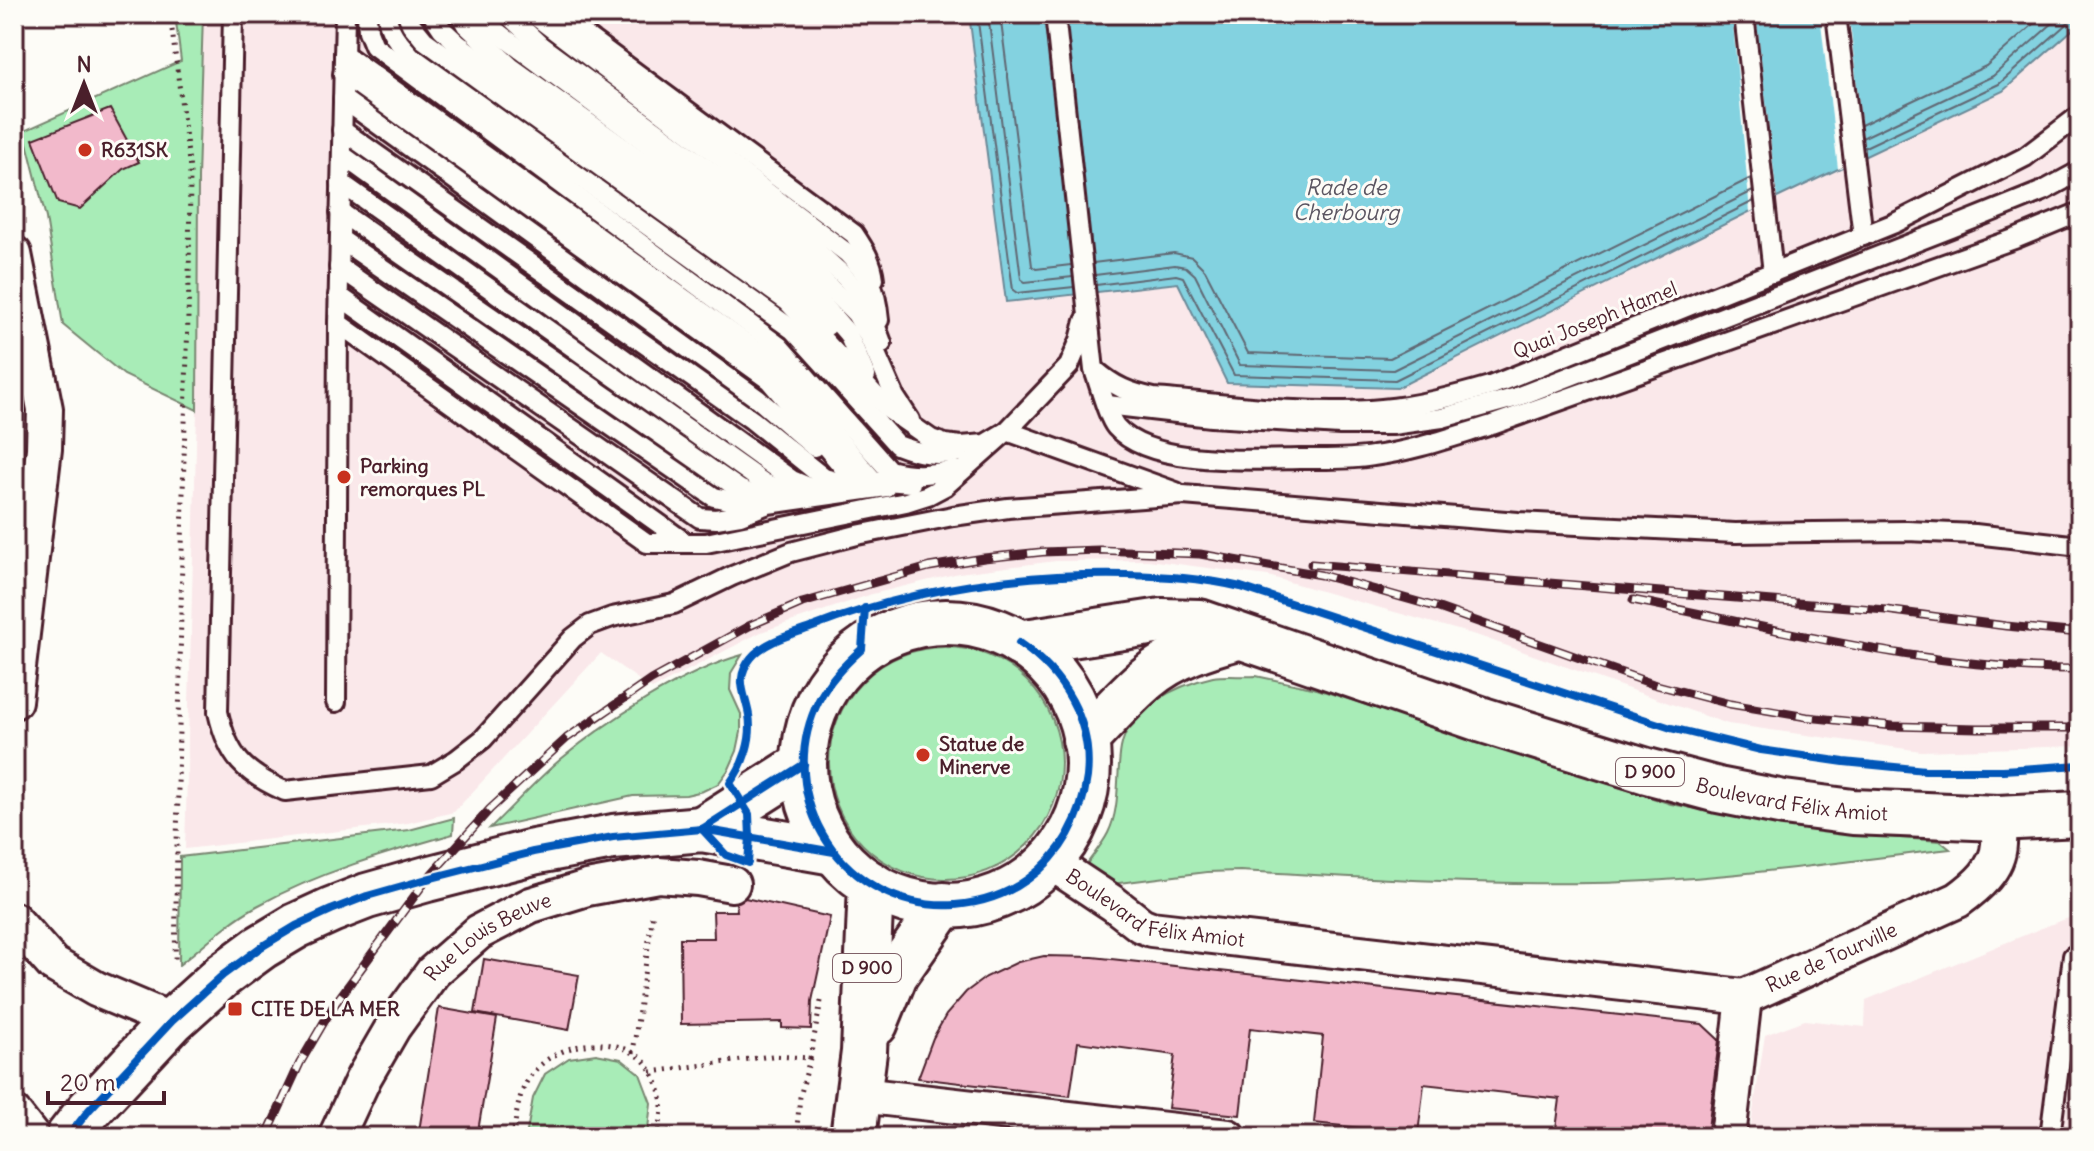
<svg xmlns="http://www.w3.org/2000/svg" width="2094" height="1151" font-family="Delius,sans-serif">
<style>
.built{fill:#fae8ea}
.green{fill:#a8ecb7;stroke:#798671;stroke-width:2}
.water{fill:#83d2e0;stroke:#6c8a98;stroke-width:2}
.pier{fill:#fdfcf7}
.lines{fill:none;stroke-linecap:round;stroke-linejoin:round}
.shore{stroke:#616773;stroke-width:2}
.building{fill:#f2b9cb;stroke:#4a1f2b;stroke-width:2}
.lane-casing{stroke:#4a1f2b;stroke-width:24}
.street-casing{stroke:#4a1f2b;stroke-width:40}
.secondary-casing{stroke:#4a1f2b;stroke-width:50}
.primary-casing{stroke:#4a1f2b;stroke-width:50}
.path{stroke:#4a1f2b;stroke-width:5;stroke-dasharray:2 6;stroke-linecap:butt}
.lane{stroke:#fdfcf7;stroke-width:18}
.street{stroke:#fdfcf7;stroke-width:34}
.secondary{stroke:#fdfcf7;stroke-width:44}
.primary{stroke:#fdfcf7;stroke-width:44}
.rail-casing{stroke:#4a1f2b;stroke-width:9}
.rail{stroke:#fdfcf7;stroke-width:6;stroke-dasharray:18;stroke-linecap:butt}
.cycleway-casing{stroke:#fdfcf7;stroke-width:13}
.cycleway{stroke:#0057b8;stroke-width:8}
.poi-dot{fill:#c8321e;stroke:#fdfcf7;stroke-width:3}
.labels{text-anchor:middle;stroke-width:6;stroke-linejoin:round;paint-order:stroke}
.shield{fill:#fdfcf7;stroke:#806168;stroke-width:2}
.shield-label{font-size:18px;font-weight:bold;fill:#4a1f2b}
.poi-label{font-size:20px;font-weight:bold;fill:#4a1f2b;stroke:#fdfcf7;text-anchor:start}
.street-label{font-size:20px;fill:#4a1f2b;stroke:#fdfcf7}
.water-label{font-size:22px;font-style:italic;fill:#5b5561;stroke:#fdfcf7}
</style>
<rect width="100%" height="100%" fill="#fdfcf7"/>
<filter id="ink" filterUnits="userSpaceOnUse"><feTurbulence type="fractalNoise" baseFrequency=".0125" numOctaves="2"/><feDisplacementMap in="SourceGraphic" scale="16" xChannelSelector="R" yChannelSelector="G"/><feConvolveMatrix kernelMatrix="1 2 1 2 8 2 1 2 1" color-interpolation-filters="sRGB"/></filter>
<g filter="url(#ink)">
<g class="built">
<path d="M203,14h766l37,288 172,-19 50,100 522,-171 88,-43 165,-78 77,-68v723l-159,5 -193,-27 -249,-88 -211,-60 -120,-16 -92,1 -97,12 -87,21 -111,38 -109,57 -51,-36 -147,159 -46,11 -223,26 12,-439 1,-232z"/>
<path d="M2080,914v223h-331l16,-102 40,-15 60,7 1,-27 183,-75z"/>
</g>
<g class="green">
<path d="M175,14h28l-5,164 -1,232 -73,-35 -61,-50 -17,-107 -22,-87 157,-70z"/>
<circle cx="945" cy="763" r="116"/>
<path d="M742,655l-11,18 -1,17 11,24v18l-4,19 -8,18 -11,15 -15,7 -17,4 -53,1 -143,32c24,-23 46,-48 71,-69 47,-39 123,-88 181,-104z"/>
<path d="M1256,676l61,13 354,115 162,29 107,8 10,8c-119,14 -238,32 -357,34 -118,2 -235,-6 -353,-12l-33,1 -96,12 -27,-16c8,-12 18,-23 24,-35 13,-26 8,-57 13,-85 7,-40 56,-63 92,-71 13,-2 29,0 43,-1z"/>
<path d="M454,818l-1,16c-67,19 -134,38 -196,72 -28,15 -53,39 -78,59l1,-108 229,-27z"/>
<path d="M596,1054l25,5 19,15 11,29 -4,34h-121l7,-39 12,-24 24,-16z"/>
</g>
<path class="water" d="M969,14h1111v9l-77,68 -226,107 -380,190 -170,-5 -49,-100 -172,19z"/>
<g class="pier">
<path d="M1732,14h24l21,184 -27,14z"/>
<path d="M1820,14h29l16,142 -27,13z"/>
</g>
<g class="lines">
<g class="shore">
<path d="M977,14l36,276 4,3 57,-6"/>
<path d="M988,14l33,265 4,3 48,-5"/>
<path d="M1000,14l32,252 4,3 35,-4"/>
<path d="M1861,125l125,-59 59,-52"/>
<path d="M1862,138l131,-62 70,-62"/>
<path d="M1863,148l136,-64 73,-65 8,-2"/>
<path d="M1093,263l81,-10 18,4 13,13 43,83 142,5 361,-180"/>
<path d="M1095,275l80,-10 11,2 9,8 45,90 153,5 360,-179"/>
<path d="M1096,285l80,-10 7,2 51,98 161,5 359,-179"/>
</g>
</g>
<g class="building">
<path d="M110,109l29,53 -16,7 -43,40 -22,-6 -25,-64z"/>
<path d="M745,898l85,19 -18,84 -1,28 -29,-1v-6l-101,2 -1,-86h34l-1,-27h24l-1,-8z"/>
<path d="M1044,956l49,1 609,67 17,16 -12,97h-152l5,-38 -136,-15 -6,50 -104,-11 9,-87 -73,-8 -10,87 -72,-7 7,-53 -97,-13 -8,54 -152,-18 15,-40 13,-23 20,-23 20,-15 32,-15z"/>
<path d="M484,959l95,16 -10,55 -94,-17z"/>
<path d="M439,1008l58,10 -20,119h-59z"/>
</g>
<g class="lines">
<g class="lane-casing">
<g id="lane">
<path d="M233,14l-15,698c10,45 26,61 67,79l146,-16 25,-15 27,-21 90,-101 17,-13 22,-8 62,-13 58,-28 59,-24 66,-17 96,-19 55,-8 175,-13 335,27 217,11 172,-2 68,3 105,12"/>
<path d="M367,14l1,17 6,15 405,300 110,124c26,7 41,4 67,0"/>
<path d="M387,14c1,18 13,30 24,42l382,274 104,115c23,9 38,11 62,7"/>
<path d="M407,14l4,10 13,16 364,262 100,107 43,30 14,5 16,2 24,-2 22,-13 169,61"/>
<path d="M432,14l10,15 16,15 331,240 38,42"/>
<path d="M460,14l6,11 45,42 280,201 57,66 18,42"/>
<path d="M481,14l5,8 15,13 298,221 57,58 11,19 28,64 15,23"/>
<path d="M507,14l34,32 262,193 41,37 17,20 9,15 12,32"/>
<path d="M533,14l314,239c23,24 29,34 32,67"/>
<path d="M560,14l22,19 272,201c10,15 18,27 20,45"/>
<path d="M1055,14l39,356c5,13 14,48 22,57 34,39 135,33 183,32 24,0 50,1 74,-3 40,-5 79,-19 119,-31l525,-187 63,-26"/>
<path d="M1744,14l29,259"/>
<path d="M1836,14l27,222"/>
<path d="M344,54l431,310 98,116 38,3"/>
<path d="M343,74l426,306 91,107"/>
<path d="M343,99l415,300 56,48"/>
<path d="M342,130l410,290 72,58 33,9"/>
<path d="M342,155l450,325 19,8 17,3"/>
<path d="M341,183l423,300 20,9 19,3"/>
<path d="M340,212l399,277 17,7 24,4"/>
<path d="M340,239l374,258 28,6 19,1"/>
<path d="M339,267l361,251 16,1 24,-4 28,-11 118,-17"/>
<path d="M338,295l348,248"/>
<path d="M338,323l309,220h59l200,-41 22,-7 17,-9 62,-55 62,-65 11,-26 5,-19"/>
<path d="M1095,370c20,17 34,23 59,28 75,6 152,18 228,11 36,-3 73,-13 108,-23l405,-163 130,-66 55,-42"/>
<path d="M1107,405l104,12 129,8h52l50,-7 72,-20 437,-170 92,-37 37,-20"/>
<path d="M336,702l2,-379 7,-309"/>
<path d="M2050,1137l23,-181"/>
</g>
</g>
<g class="street-casing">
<g id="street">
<path d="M14,254l31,155 -1,40 -30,252"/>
<path id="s1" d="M1049,861l65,43 27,21 10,4 593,68"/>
<path d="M14,920l39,44 43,25 76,32"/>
<path id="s2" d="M1744,997l214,-97c18,-13 40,-31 41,-56 1,-8 -1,-17 -1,-26"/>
<path d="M860,1095l368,42"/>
<path d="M14,1114l18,23"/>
<path id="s3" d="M336,1137l28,-60 29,-50 40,-55 46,-40 52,-27 56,-17 71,-13 40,3 34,6"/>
<path d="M1728,1137l16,-140"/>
</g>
</g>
<g class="secondary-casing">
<g id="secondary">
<path d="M702,829l102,-65"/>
<path d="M68,1137l21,-27 83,-89 51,-46 38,-28 35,-21 35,-16 36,-14 60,-17 106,-27 80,-15 89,-8 132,23"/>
</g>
</g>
<g class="primary-casing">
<g id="primary">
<circle cx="946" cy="764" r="142"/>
<path id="s4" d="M1019,643l143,-22 37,1 284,98 164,51 71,19 66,13 69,9 145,6 82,-4"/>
<path d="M1085,740c21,-21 40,-44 62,-62 26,-22 60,-33 91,-41"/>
<path d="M875,1024l20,-49 49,-70"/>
<path d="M853,1137l11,-85 7,-168"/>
</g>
</g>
<g class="path">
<path d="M170,14l20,156 -1,111 -6,212 -8,471"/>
<path d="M633,1053l20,-142"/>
<path d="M810,1058l12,-62"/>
<path d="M651,1072l121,-16 38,2 -10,39 -4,40"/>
<path d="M659,1131l38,6"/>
<path d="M513,1137c3,-18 4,-37 13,-54 20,-38 85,-54 118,-22 9,10 18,32 18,45 0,10 -3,21 -4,31"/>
</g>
<use href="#lane" class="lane"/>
<use href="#street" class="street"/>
<use href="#secondary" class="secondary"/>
<use href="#primary" class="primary"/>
<g class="rail-casing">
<g id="rail">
<path d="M1311,564l575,46 120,16 74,7"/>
<path d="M1633,600c147,29 296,70 447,69"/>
<path d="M266,1137l34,-74 34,-58 93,-126 63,-70 77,-71 84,-58 98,-54 53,-23 127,-36 55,-9 58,-6 57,-2 101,4 121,21 55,15 60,17 217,77 77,20 77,13 86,9 85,2h102"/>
</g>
</g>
<use href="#rail" class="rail"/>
<g class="cycleway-casing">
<g id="cycleway">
<path d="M865,608l-3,41c-17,15 -33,31 -43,51 -49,98 26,212 136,205 27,-2 51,-10 73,-26 34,-24 54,-62 59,-102 6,-56 -24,-104 -68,-134"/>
<path d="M702,829l24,26 22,8 2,-26 -1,-23 -19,-31c14,-19 23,-44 19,-68 -4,-23 -15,-36 2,-57 14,-17 40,-23 59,-30 101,-39 209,-55 316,-53 39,1 76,3 115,12l430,141 90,22 83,12 81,8h78l77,-5"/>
<path d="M702,829l102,-65"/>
<path d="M68,1137l21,-27 83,-89 51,-46 38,-28 35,-21 35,-16 36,-14 60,-17 106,-27 80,-15 89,-8 132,23"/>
</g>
</g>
<use href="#cycleway" class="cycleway"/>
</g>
</g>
<g class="poi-dot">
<circle cx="85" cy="150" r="8"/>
<circle cx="344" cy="477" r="8"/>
<circle cx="923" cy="755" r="8"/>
<rect x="227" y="1001" width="16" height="16" rx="4"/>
</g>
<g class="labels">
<g class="shield">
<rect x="1616" y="758" width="68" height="28" rx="6"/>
<rect x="833" y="954" width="68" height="28" rx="6"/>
</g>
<g class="shield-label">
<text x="1650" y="778">D 900</text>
<text x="867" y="974">D 900</text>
</g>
<g class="poi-label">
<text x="101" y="157">R631SK</text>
<text x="360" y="473">Parking<tspan x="360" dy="23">remorques PL</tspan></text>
<text x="939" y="751">Statue de<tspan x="939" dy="23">Minerve</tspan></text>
<text x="251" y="1016">CITE DE LA MER</text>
</g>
<g class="street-label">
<text transform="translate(1595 320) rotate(-22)" y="7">Quai Joseph Hamel</text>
<text dy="7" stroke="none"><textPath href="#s4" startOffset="802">Boulevard Félix Amiot</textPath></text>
<text dy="7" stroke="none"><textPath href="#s1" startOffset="120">Boulevard Félix Amiot</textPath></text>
<text dy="7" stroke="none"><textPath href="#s3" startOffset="258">Rue Louis Beuve</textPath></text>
<text dy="7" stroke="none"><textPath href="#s2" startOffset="96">Rue de Tourville</textPath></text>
</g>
<g class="water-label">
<text x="1346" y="195">Rade de<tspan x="1346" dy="25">Cherbourg</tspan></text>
</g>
</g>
<rect width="2094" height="1151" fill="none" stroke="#fdfcf7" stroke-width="48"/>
<rect x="24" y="24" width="2046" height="1103" fill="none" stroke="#4a1f2b" stroke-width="3" filter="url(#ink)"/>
<g transform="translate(84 84)" stroke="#fdfcf7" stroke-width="6" paint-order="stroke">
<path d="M0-6L14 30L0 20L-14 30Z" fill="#4a1f2b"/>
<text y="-12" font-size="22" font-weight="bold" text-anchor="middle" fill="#4a1f2b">N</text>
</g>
<path d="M48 1091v12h116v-12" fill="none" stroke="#4a1f2b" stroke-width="4"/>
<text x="60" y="1091" font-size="24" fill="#4a1f2b" stroke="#fdfcf7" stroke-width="6" paint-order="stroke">20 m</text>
</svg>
